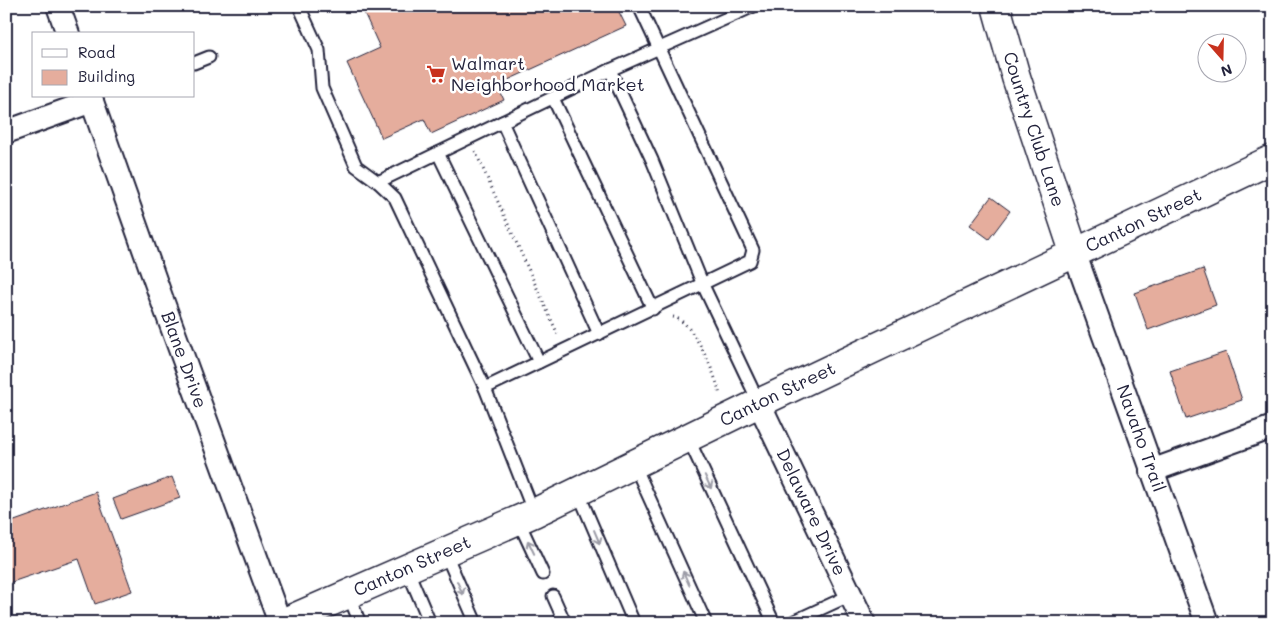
<svg xmlns="http://www.w3.org/2000/svg" width="1279" height="629" font-family="Mali,sans-serif">
<style>
.building{fill:#e5ad9d;stroke:#22223b}
.lines{fill:none;stroke-linecap:round;stroke-linejoin:round}
.lane-casing{stroke:#22223b;stroke-width:15}
.street-casing{stroke:#22223b;stroke-width:26}
.secondary-casing{stroke:#22223b;stroke-width:31}
.path{stroke:#22223b;stroke-width:3;stroke-dasharray:1 4;stroke-linecap:butt}
.lane{stroke:#fff;stroke-width:11}
.street{stroke:#fff;stroke-width:22}
.secondary{stroke:#fff;stroke-width:28}
.oneway{stroke:#9c9ca7}
.labels{text-anchor:middle;stroke-width:5;stroke-linejoin:round;paint-order:stroke}
.poi-label{font-size:18px;fill:#22223b;stroke:#fff;text-anchor:start}
.street-label{font-size:18px;fill:#22223b;stroke:#fff}
</style>
<rect width="100%" height="100%" fill="#fff"/>
<filter id="ink" filterUnits="userSpaceOnUse"><feTurbulence type="fractalNoise" baseFrequency=".02" numOctaves="2"/><feDisplacementMap in="SourceGraphic" scale="10" xChannelSelector="R" yChannelSelector="G"/><feConvolveMatrix kernelMatrix="1 2 1 2 8 2 1 2 1" color-interpolation-filters="sRGB"/></filter>
<g filter="url(#ink)">
<g class="building">
<path d="M361,6h255l10,20 -129,59 7,15 -73,34 -7,-15 -42,19 -35,-75 33,-15z"/>
<path d="M991,197l19,14 -21,28 -19,-14z"/>
<path d="M1203,269l13,36 -68,25 -13,-37z"/>
<path d="M1226,352l16,48 -56,19 -16,-48z"/>
<path d="M172,477l8,21 -59,21 -8,-20z"/>
<path d="M96,492l36,99 -37,13 -16,-45 -73,25v-60z"/>
</g>
<g class="lines">
<g class="lane-casing">
<g id="lane">
<path d="M299,6l20,44 3,38 34,78 22,16 17,16 90,190 49,125"/>
<path d="M194,63l15,-6"/>
<path d="M610,70l42,90 51,125 56,118"/>
<path d="M553,98l100,211"/>
<path d="M502,122l97,212"/>
<path d="M438,153l101,209"/>
<path d="M378,182l232,-112 144,-64"/>
<path d="M485,388l265,-127 3,-11 -114,-244"/>
<path d="M688,438l86,185"/>
<path d="M634,464l72,159"/>
<path d="M578,492l56,131"/>
<path d="M518,520l25,54"/>
<path d="M445,552l31,71"/>
<path d="M407,569l23,54"/>
<path d="M348,594l12,29"/>
<path d="M553,596l12,27"/>
<path d="M790,623l61,-28"/>
</g>
</g>
<g class="street-casing">
<g id="street">
<path d="M58,6l10,28"/>
<path id="s1" d="M90,96l71,201 119,326"/>
<path d="M6,132l86,-31"/>
<path id="s2" d="M1074,252l133,371"/>
<path id="s3" d="M759,403l105,220"/>
<path d="M1151,471l122,-44"/>
</g>
</g>
<g class="secondary-casing">
<g id="secondary">
<path id="s4" d="M996,6l20,71 58,175"/>
<path id="s5" d="M282,623l252,-110 225,-110 514,-244"/>
</g>
</g>
<g class="path">
<path d="M475,151l84,186"/>
<path d="M673,317c20,3 44,60 47,79"/>
</g>
<use href="#lane" class="lane"/>
<use href="#street" class="street"/>
<use href="#secondary" class="secondary"/>
</g>
<defs><path id="oneway-shaft" d="M-6 0H5M1.5-3L5.5 0L1.5 3" fill="none" stroke-width="1.6" stroke-linecap="round" stroke-linejoin="round" transform="scale(1.25)"/></defs>
<g class="oneway">
<use href="#oneway-shaft" transform="translate(708 482) rotate(65)"/>
<use href="#oneway-shaft" transform="translate(597 537) rotate(67)"/>
<use href="#oneway-shaft" transform="translate(531 547) rotate(-115)"/>
<use href="#oneway-shaft" transform="translate(686 578) rotate(-114)"/>
<use href="#oneway-shaft" transform="translate(460 588) rotate(66)"/>
</g>
</g>
<defs>
<g id="supermarket-bare" transform="scale(1.5)"><path d="M-6-5.5h2.5l.6 2H6L4.5 2H-2.5L-4.4-4H-6ZM-1.5 3.2a1.3 1.3 0 1 0 .1 0ZM3 3.2a1.3 1.3 0 1 0 .1 0Z" fill="#c8321e" stroke="#fff" stroke-width="2.5" paint-order="stroke"/></g>
</defs>
<g fill-rule="evenodd">
<use href="#supermarket-bare" x="436" y="74"/>
</g>
<g class="labels">
<g class="poi-label">
<text x="451" y="70">Walmart<tspan x="451" dy="21">Neighborhood Market</tspan></text>
</g>
<g class="street-label">
<text dy="6" stroke="none"><textPath href="#s4" startOffset="129">Country Club Lane</textPath></text>
<text dy="6" stroke="none"><textPath href="#s5" startOffset="951">Canton Street</textPath></text>
<text dy="6" stroke="none"><textPath href="#s1" startOffset="280">Blane Drive</textPath></text>
<text dy="6" stroke="none"><textPath href="#s5" startOffset="546">Canton Street</textPath></text>
<text dy="6" stroke="none"><textPath href="#s2" startOffset="198">Navaho Trail</textPath></text>
<text dy="6" stroke="none"><textPath href="#s3" startOffset="121">Delaware Drive</textPath></text>
<text dy="6" stroke="none"><textPath href="#s5" startOffset="142">Canton Street</textPath></text>
</g>
</g>
<rect width="1279" height="629" fill="none" stroke="#fff" stroke-width="25"/>
<rect x="12" y="12" width="1254" height="604" fill="none" stroke="#22223b" stroke-width="2" filter="url(#ink)"/>
<rect x="32" y="32" width="162" height="65" fill="#ffffff" stroke="#a7a7b1"/>
<rect x="42" y="49" width="25" height="8" fill="#ffffff" stroke="#a7a7b1"/>
<text x="78" y="58" font-size="15" fill="#22223b">Road</text>
<rect x="42" y="70" width="25" height="15" fill="#e5ad9d" stroke="#a7a7b1"/>
<text x="78" y="82" font-size="15" fill="#22223b">Building</text>
<g transform="translate(1222 58) rotate(160)"><circle r="24" fill="#ffffff" stroke="#a7a7b1"/>
<path d="M0-4L9 19L0 12L-9 19Z" fill="#c8321e"/>
<text y="-8" font-size="14" font-weight="bold" text-anchor="middle" fill="#22223b">N</text>
</g>
</svg>
